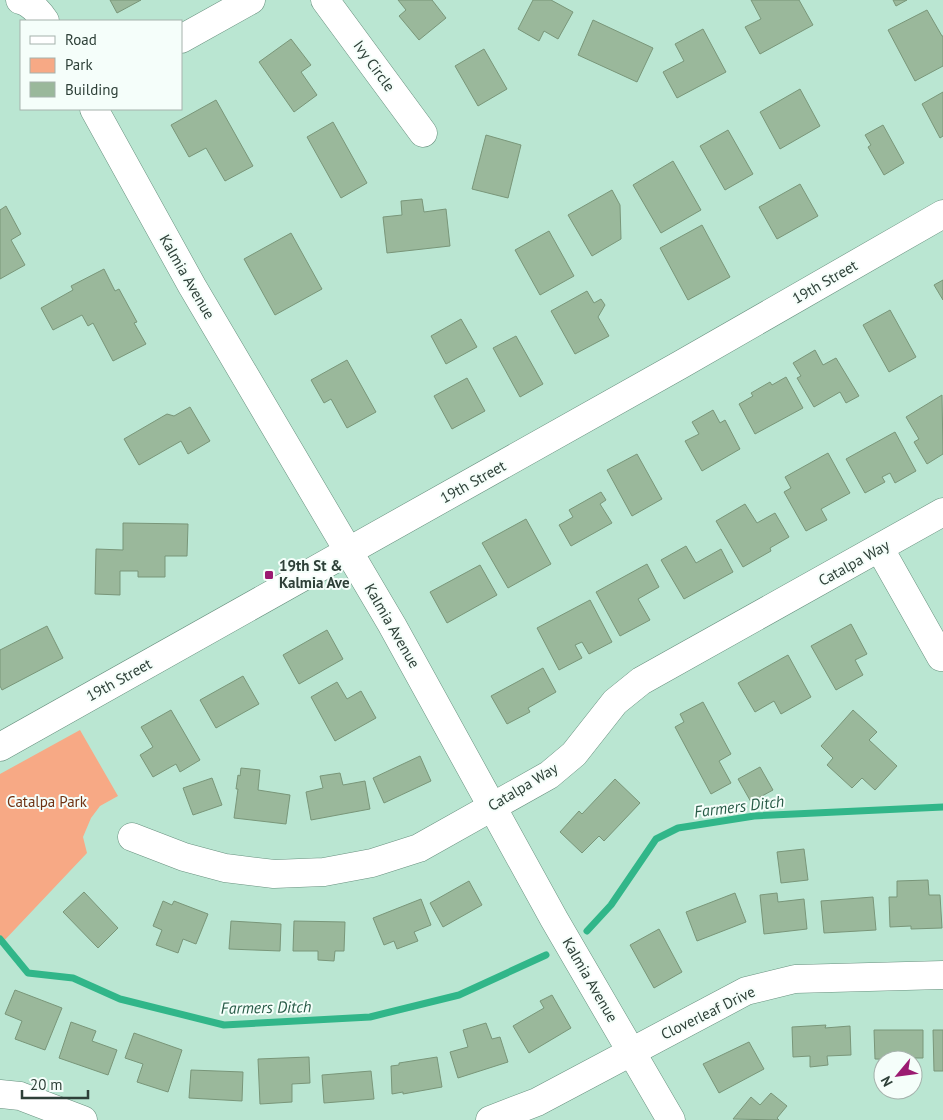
<svg xmlns="http://www.w3.org/2000/svg" width="943" height="1120" font-family="'PT Sans',sans-serif">
<style>
.green{fill:#f7a985}
.lines{fill:none;stroke-linecap:round;stroke-linejoin:round}
.stream{stroke:#31b689;stroke-width:7}
.building{fill:#9ab89b;stroke:#799679}
.minor-casing{stroke:#68917f;stroke-width:29}
.minor{stroke:#fff;stroke-width:28}
.poi-dot{fill:#9b1b71;stroke:#f5fefa;stroke-width:2}
.labels{text-anchor:middle;stroke-width:4;stroke-linejoin:round;paint-order:stroke}
.street-label{font-size:15px;fill:#2e4038;stroke:#f5fefa}
.poi-label{font-size:15px;font-weight:bold;fill:#2e4038;stroke:#f5fefa;text-anchor:start}
.park-label{font-size:15px;fill:#6f3212;stroke:#f5fefa}
.water-label{font-size:16px;font-style:italic;fill:#285b47;stroke:#f5fefa}
</style>
<rect width="100%" height="100%" fill="#bae6d2"/>
<path class="green" d="M80,730l38,66 -18,10 -9,12 -8,19 4,16 -87,92v-171z"/>
<g class="lines">
<g class="stream">
<path d="M587,931l24,-26 45,-66 22,-11 76,-12 189,-9"/>
<path d="M0,939l28,34 45,5 47,21 104,26 146,-8 89,-22 87,-40"/>
</g>
</g>
<g class="building">
<path d="M110,0h31l-24,13z"/>
<path d="M398,0h34l14,18 -27,22 -20,-24 7,-6z"/>
<path d="M533,0h18l22,12 -15,27 -14,-8 -5,10 -21,-12z"/>
<path d="M751,0h48l14,25 -53,29 -15,-27 16,-8z"/>
<path d="M893,0h14l-11,6z"/>
<path d="M927,10l15,26h1v30l-28,15 -27,-51z"/>
<path d="M593,20l60,28 -16,34 -59,-27z"/>
<path d="M703,29l23,43 -49,26 -14,-26 21,-11 -9,-17z"/>
<path d="M291,39l20,26 -10,7 16,23 -23,17 -35,-50z"/>
<path d="M484,49l23,40 -29,17 -23,-40z"/>
<path d="M800,89l20,37 -40,23 -20,-37z"/>
<path d="M943,92v44l-3,2 -18,-34z"/>
<path d="M216,100l37,66 -28,15 -19,-33 -17,9 -18,-32z"/>
<path d="M333,122l34,61 -26,15 -34,-61z"/>
<path d="M883,125l21,38 -20,12 -16,-28 3,-2 -6,-10z"/>
<path d="M728,130l25,44 -28,16 -25,-44z"/>
<path d="M486,135l35,10 -13,53 -36,-9z"/>
<path d="M673,161l28,49 -40,23 -28,-48z"/>
<path d="M800,184l18,32 -41,23 -18,-32z"/>
<path d="M612,190l8,15 1,34 -29,17 -24,-41z"/>
<path d="M422,199l2,13 22,-3 4,37 -63,7 -4,-36 19,-2 -1,-14z"/>
<path d="M6,206l15,28 -10,6 14,25 -25,14v-69z"/>
<path d="M702,225l28,52 -42,23 -28,-52z"/>
<path d="M549,231l25,45 -34,19 -25,-45z"/>
<path d="M291,233l31,56 -47,26 -31,-56z"/>
<path d="M104,269l11,22 4,-2 18,33 -3,1 12,21 -33,17 -20,-38 -5,3 -6,-11 -29,15 -12,-22 32,-18 -2,-4z"/>
<path d="M943,280v20l-9,-15z"/>
<path d="M587,291l7,12 7,-4 4,6 -7,12 11,19 -34,18 -24,-43z"/>
<path d="M890,310l26,47 -27,15 -26,-47z"/>
<path d="M461,319l16,28 -31,17 -15,-28z"/>
<path d="M516,336l27,48 -23,13 -27,-49z"/>
<path d="M815,350l8,15 13,-7 23,38 -13,7 -6,-11 -26,15 -17,-29 4,-2 -8,-13z"/>
<path d="M347,360l29,52 -29,16 -16,-29 -7,4 -13,-23z"/>
<path d="M786,377l17,31 -48,26 -16,-30 14,-8 -2,-3 19,-11 2,3z"/>
<path d="M467,378l18,33 -33,18 -18,-33z"/>
<path d="M942,395l1,59 -16,10 -13,-22 5,-3 -13,-22z"/>
<path d="M190,407l20,34 -22,13 -7,-13 -42,24 -15,-26 43,-25 7,2z"/>
<path d="M713,410l7,13 5,-3 15,29 -38,22 -17,-30 14,-7 -7,-12z"/>
<path d="M895,432l21,39 -21,12 -5,-10 -8,4 3,5 -20,11 -19,-34z"/>
<path d="M828,453l22,40 -29,16 6,11 -21,11 -22,-39 7,-4 -6,-11z"/>
<path d="M637,454l25,45 -30,17 -25,-46z"/>
<path d="M601,492l5,8 -6,4 12,19 -41,23 -12,-21 14,-8 -4,-7z"/>
<path d="M745,504l12,19 18,-10 14,24 -19,11 1,3 -28,16 -27,-46z"/>
<path d="M526,519l25,45 -43,24 -26,-45z"/>
<path d="M123,523l65,1 -1,32h-22v21h-27v-6h-18v24l-25,-1 1,-45 27,1z"/>
<path d="M686,546l10,17 25,-14 12,23 -49,27 -23,-39z"/>
<path d="M647,564l12,23 -21,12 12,21 -30,16 -24,-44z"/>
<path d="M480,565l17,30 -50,28 -17,-31z"/>
<path d="M590,600l22,42 -23,12 -7,-12 -7,3 7,13 -23,12 -22,-42z"/>
<path d="M851,624l16,30 -12,6 8,15 -27,15 -25,-44z"/>
<path d="M47,626l16,32 -61,32 -2,-4v-36z"/>
<path d="M327,630l16,29 -44,25 -16,-29z"/>
<path d="M788,655l23,42 -30,17 -7,-13 -19,11 -17,-29z"/>
<path d="M543,668l13,24 -28,16 2,4 -23,12 -16,-28z"/>
<path d="M243,676l16,28 -43,24 -16,-28z"/>
<path d="M337,682l10,17 14,-8 15,27 -41,23 -24,-44z"/>
<path d="M703,702l28,52 -12,7 12,22 -20,11 -36,-67 9,-5 -4,-8z"/>
<path d="M171,710l29,50 -20,12 -4,-8 -23,13 -13,-22 13,-8 -12,-20z"/>
<path d="M853,710l24,22 -8,8 28,26 -22,24 -13,-12 -10,10 -25,-23 6,-7 -12,-12z"/>
<path d="M420,756l11,25 -47,22 -11,-25z"/>
<path d="M760,767l13,23 -22,12 -13,-23z"/>
<path d="M241,768l19,2 -2,20 32,5 -4,29 -52,-6 4,-29h-2l2,-14 2,1z"/>
<path d="M340,773l3,12 22,-4 5,28 -59,11 -5,-28 17,-4 -3,-12z"/>
<path d="M212,778l10,27 -29,10 -10,-27z"/>
<path d="M615,779l25,24 -36,38 -5,-5 -17,17 -22,-21 19,-21 3,3z"/>
<path d="M804,849l4,31 -27,3 -4,-31z"/>
<path d="M928,880l1,15h11l2,33 -31,1v-3l-21,1 -1,-30h8v-16z"/>
<path d="M469,881l13,24 -39,22 -13,-24z"/>
<path d="M84,892l34,36 -20,20 -35,-36z"/>
<path d="M735,893l11,29 -49,19 -11,-29z"/>
<path d="M777,893l1,9 26,-3 3,30 -43,5 -4,-39z"/>
<path d="M873,897l3,33 -52,3 -3,-32z"/>
<path d="M421,899l10,26 -17,7 4,9 -21,8 -3,-8 -10,4 -11,-27z"/>
<path d="M163,901l9,4 2,-4 34,13 -12,30 -13,-5 -5,14 -22,-8 6,-15 -9,-4z"/>
<path d="M231,921l50,3 -1,27 -51,-2z"/>
<path d="M294,921l51,1 -1,29h-9l-1,10 -16,-1v-9h-25z"/>
<path d="M659,929l23,43 -28,16 -24,-43z"/>
<path d="M15,990l47,18 -17,42 -30,-11 7,-18 -17,-7z"/>
<path d="M552,995l19,33 -42,25 -16,-27 31,-18 -4,-7z"/>
<path d="M71,1022l25,9 -4,10 25,9 -9,25 -49,-17z"/>
<path d="M486,1023l6,16 8,-2 8,25 -50,16 -8,-26 18,-5 -5,-17z"/>
<path d="M826,1025l-1,3 25,-2 1,29 -24,1 1,9 -18,2v-11l-17,1 -1,-30z"/>
<path d="M874,1030h49v28h-10v2l-38,-1z"/>
<path d="M933,1030h10v41h-9z"/>
<path d="M134,1033l48,17 -14,42 -31,-10 6,-18 -18,-6z"/>
<path d="M749,1042l15,27 -45,24 -16,-29z"/>
<path d="M309,1057l1,26 -18,1v18l-32,2 -2,-45z"/>
<path d="M437,1057l5,30 -39,7v-2l-11,2 -1,-28 8,-1v-2z"/>
<path d="M191,1070l52,2 -1,29 -53,-3z"/>
<path d="M371,1071l3,28 -50,4 -2,-28z"/>
<path d="M771,1093l16,13 -10,12 2,2 -46,-1 18,-22 9,8z"/>
</g>
<g class="lines">
<g class="minor-casing">
<g id="minor">
<path d="M20,0c10,2 20,13 25,21"/>
<path d="M325,0l98,133"/>
<path d="M181,39l70,-39"/>
<path d="M94,109l98,177 200,339 162,294 117,201"/>
<path d="M880,549l61,108"/>
<path d="M0,747l680,-382 263,-151"/>
<path d="M132,837l52,20 41,11 49,6 50,-2 48,-9 47,-15 130,-73 25,-21 41,-52 26,-21 302,-169"/>
<path d="M0,1094l20,2 63,24"/>
<path d="M490,1120l47,-18 209,-111 49,-12 148,-4"/>
</g>
</g>
<use href="#minor" class="minor"/>
</g>
<rect class="poi-dot" x="264" y="570" width="10" height="10" rx="2.5"/>
<g class="labels">
<g class="street-label">
<text transform="translate(374 66) rotate(54)" y="5">Ivy Circle</text>
<text transform="translate(187 277) rotate(60)" y="5">Kalmia Avenue</text>
<text transform="translate(825 282) rotate(-30)" y="5">19th Street</text>
<text transform="translate(473 482) rotate(-29)" y="5">19th Street</text>
<text transform="translate(854 563) rotate(-29)" y="5">Catalpa Way</text>
<text transform="translate(392 626) rotate(60)" y="5">Kalmia Avenue</text>
<text transform="translate(119 680) rotate(-29)" y="5">19th Street</text>
<text transform="translate(523 787) rotate(-31)" y="5">Catalpa Way</text>
<text transform="translate(590 980) rotate(60)" y="5">Kalmia Avenue</text>
<text transform="translate(708 1013) rotate(-26)" y="5">Cloverleaf Drive</text>
</g>
<g class="poi-label">
<text x="279" y="571">19th St &amp;<tspan x="279" dy="17">Kalmia Ave</tspan></text>
</g>
<g class="park-label">
<text x="47" y="807">Catalpa Park</text>
</g>
<g class="water-label">
<text transform="translate(739 806) rotate(-7)" y="6">Farmers Ditch</text>
<text transform="translate(266 1007) rotate(-1)" y="6">Farmers Ditch</text>
</g>
</g>
<rect x="20" y="20" width="162" height="90" fill="#f5fefa" stroke="#a5b2ac"/>
<rect x="30" y="36" width="25" height="8" fill="#ffffff" stroke="#a5b2ac"/>
<text x="65" y="45" font-size="15" fill="#2e4038">Road</text>
<rect x="30" y="58" width="25" height="15" fill="#f7a985" stroke="#a5b2ac"/>
<text x="65" y="70" font-size="15" fill="#2e4038">Park</text>
<rect x="30" y="82" width="25" height="15" fill="#9ab89b" stroke="#a5b2ac"/>
<text x="65" y="95" font-size="15" fill="#2e4038">Building</text>
<g transform="translate(898 1075) rotate(241)"><circle r="24" fill="#f5fefa" stroke="#a5b2ac"/>
<path d="M0-4L9 19L0 12L-9 19Z" fill="#9b1b71"/>
<text y="-8" font-size="14" font-weight="bold" text-anchor="middle" fill="#2e4038">N</text>
</g>
<path d="M22 1090v8h66v-8" fill="none" stroke="#2e4038" stroke-width="2.5"/>
<text x="30" y="1090" font-size="15" fill="#2e4038" stroke="#f5fefa" stroke-width="4" paint-order="stroke">20 m</text>
</svg>
